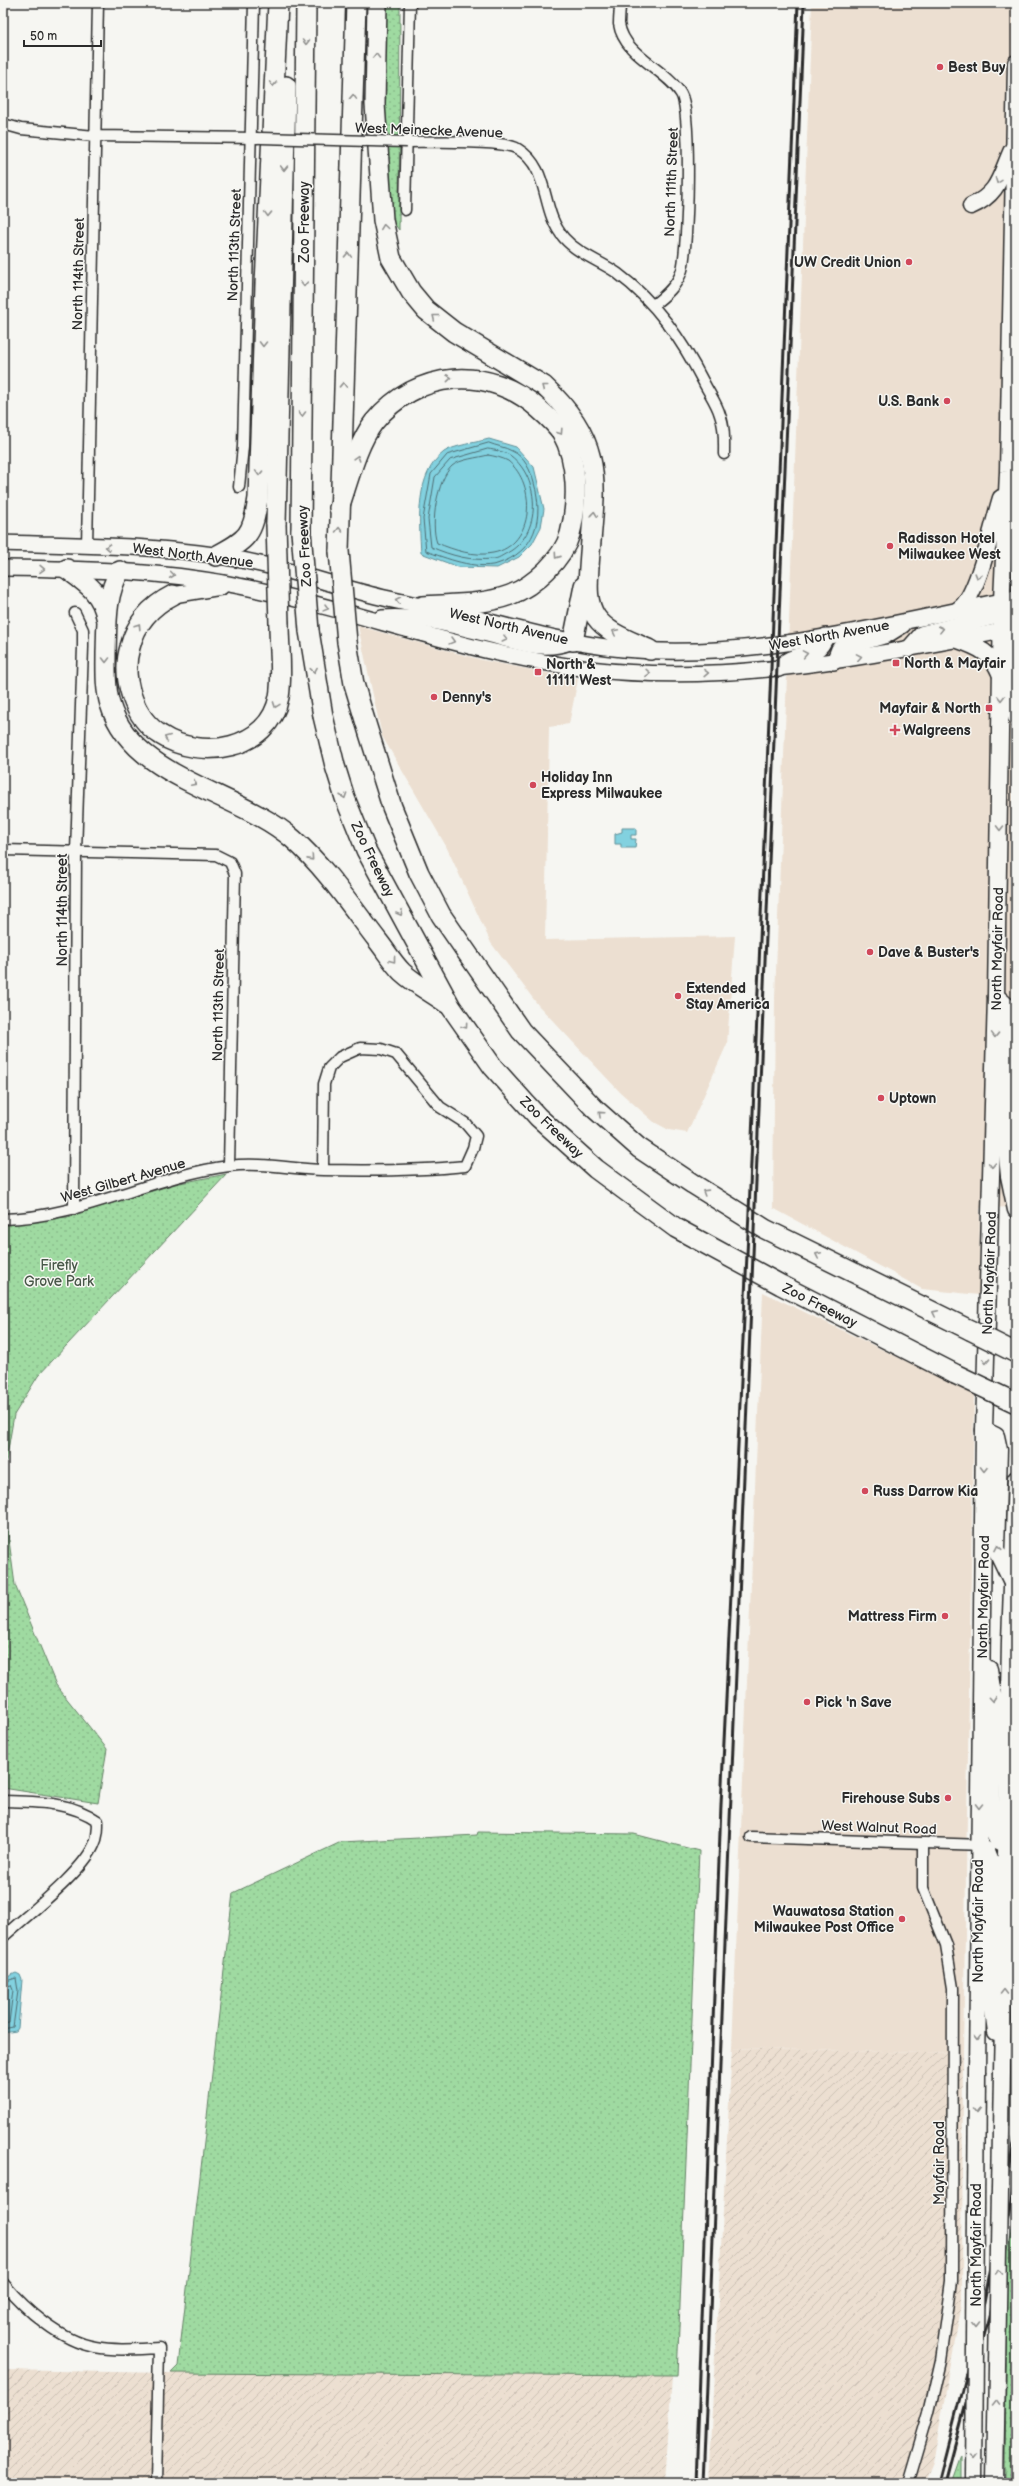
<svg xmlns="http://www.w3.org/2000/svg" width="1019" height="2486" font-family="'Balsamiq Sans',sans-serif">
<style>
.built{fill:#ecdfd1}
.industrial{fill:url(#industrial-furrows)}
.grass{fill:url(#grass-dots);stroke:#658266}
.water{fill:#82d1df;stroke:#5f8f97}
.lines{fill:none;stroke-linecap:round;stroke-linejoin:round}
.shore{stroke:#4e6d73;stroke-width:1}
.street-casing{stroke:#2b2b2b;stroke-width:13}
.secondary-casing{stroke:#2b2b2b;stroke-width:18}
.primary-casing{stroke:#2b2b2b;stroke-width:19}
.highway-casing{stroke:#2b2b2b;stroke-width:22}
.street{stroke:#f6f6f2;stroke-width:10}
.secondary{stroke:#f6f6f2;stroke-width:15}
.primary{stroke:#f6f6f2;stroke-width:16}
.highway{stroke:#f6f6f2;stroke-width:19}
.rail{stroke:#2b2b2b;stroke-width:3}
.street-bridge-casing{stroke:#2b2b2b;stroke-width:13;stroke-linecap:butt}
.primary-bridge-casing{stroke:#2b2b2b;stroke-width:19;stroke-linecap:butt}
.highway-bridge-casing{stroke:#2b2b2b;stroke-width:22;stroke-linecap:butt}
.street-bridge{stroke:#f6f6f2;stroke-width:10}
.primary-bridge{stroke:#f6f6f2;stroke-width:16}
.highway-bridge{stroke:#f6f6f2;stroke-width:19}
.oneway{stroke:#90908e}
.poi-dot{fill:#d1495b;stroke:#f6f6f2;stroke-width:1.5}
.labels{text-anchor:middle;stroke-width:3;stroke-linejoin:round;paint-order:stroke}
.poi-label{font-size:14px;font-weight:bold;fill:#2b2b2b;stroke:#f6f6f2;text-anchor:start}
.street-label{font-size:14px;fill:#2b2b2b;stroke:#f6f6f2}
.park-label{font-size:14px;fill:#485748;stroke:#f6f6f2}
</style>
<defs>
<pattern id="industrial-furrows" width="10" height="10" patternUnits="userSpaceOnUse"><rect width="10" height="10" fill="#ecdfd1"/><path d="M-1 1l2-2M0 10L10 0M9 11l2-2" fill="none" stroke="#cbc0b4"/></pattern>
<pattern id="grass-dots" width="8" height="8" patternUnits="userSpaceOnUse"><rect width="8" height="8" fill="#9fdaa1"/><path d="M2 2h.1M6 6h.1" fill="none" stroke="#89bb8b" stroke-width="1.8" stroke-linecap="round"/></pattern>
</defs>
<rect width="100%" height="100%" fill="#f6f6f2"/>
<filter id="ink" filterUnits="userSpaceOnUse"><feTurbulence type="fractalNoise" baseFrequency=".025" numOctaves="2"/><feDisplacementMap in="SourceGraphic" scale="8" xChannelSelector="R" yChannelSelector="G"/><feConvolveMatrix kernelMatrix="1 2 1 2 8 2 1 2 1" color-interpolation-filters="sRGB"/></filter>
<g filter="url(#ink)">
<g class="built">
<path d="M812,3h204v1204l-36,1 -1,87 -57,-6 -149,-81 2,-210z"/>
<path d="M358,626l124,34 96,19 -9,45 -20,3 -4,213 190,-4 -8,108 -40,89 -18,-3 -15,-8 -34,-30 -82,-87 -47,-62 -45,-97 -64,-110z"/>
<path d="M763,1292l211,102 -11,660 -231,-6z"/>
</g>
<g class="industrial">
<path d="M732,2048l231,6 -1,249 -29,159 -9,21h-216z"/>
<path d="M3,2370l164,3 505,3 -7,107h-662z"/>
</g>
<g class="grass">
<path d="M371,3h29l-1,227 -17,-23z"/>
<path d="M227,1174l-189,202 -24,39 -10,58 2,45 9,67 41,100 51,64 -9,54 -95,-15v-567l65,-4 107,-33z"/>
<path d="M478,1832l156,2 65,17 -22,525 -506,-3 7,-7 55,-473 108,-51 136,-7z"/>
<path d="M1016,2214v269h-11l2,-230z"/>
<path d="M961,2455v28h-10z"/>
</g>
<g class="water">
<path d="M489,439l27,8 18,20 10,42 -3,18 -9,17 -13,13 -22,11 -39,-1 -37,-14c-2,-32 -6,-79 23,-101 8,-6 34,-10 45,-13z"/>
<path d="M622,828h14v7h-5v4h5l-1,9h-14v-4h-6v-10l7,-2z"/>
<path d="M16,1973l4,2 2,5 -4,48 -2,3 -13,2v-54z"/>
</g>
<g class="lines">
<g class="shore">
<path d="M489,443c7,3 16,4 23,8 12,5 19,20 22,32 10,35 2,69 -37,81 -21,6 -52,-6 -71,-13l-3,-32 8,-45 16,-19z"/>
<path d="M488,449c7,1 18,3 23,7 30,23 31,79 -4,97 -4,2 -9,6 -14,6 -22,2 -41,-3 -62,-12l-3,-28 7,-42 15,-17z"/>
<path d="M488,455c6,1 15,3 20,6 29,23 27,84 -15,92 -19,4 -39,-3 -56,-10 -7,-19 0,-63 15,-77 8,-7 26,-8 36,-11z"/>
<path d="M3,1982l13,-4 2,13 -5,36 -10,2"/>
<path d="M3,1987l8,-2 2,5 -4,33 -6,1"/>
</g>
<g class="street-casing">
<g id="street">
<path d="M620,3c0,7 -1,15 -1,21 5,32 47,45 62,70 11,19 7,152 1,176 -4,15 -17,26 -29,35"/>
<path d="M3,124l18,5 74,7 163,2"/>
<path d="M407,142c23,0 94,-3 111,7 33,20 22,62 46,89 14,16 36,23 53,35 39,29 65,67 87,110 5,10 13,21 16,32 5,12 4,27 4,39"/>
<path d="M405,210l5,-207"/>
<path d="M239,487l4,-41 11,-443"/>
<path d="M87,546l11,-543"/>
<path d="M3,850l213,5 14,7 5,12 -6,292"/>
<path d="M74,1209l2,-357 7,-205v-17l-8,-17"/>
<path d="M3,1219c77,-1 149,-43 226,-53 31,-4 63,3 94,4 47,1 95,1 142,-4l8,-18 3,-12 -11,-13 -25,-16 -44,-53 -15,-5 -21,-1 -20,9 -11,11 -5,16 -1,86"/>
<path d="M3,1801c33,1 67,0 95,20 0,8 0,16 -4,24 -13,29 -66,69 -91,92"/>
<path d="M751,1837l232,8"/>
<path d="M3,2283c22,26 57,58 92,64 21,4 42,2 64,1l-3,135"/>
<path d="M908,2483l21,-71 12,-52 11,-79 1,-293 -7,-43 -23,-57v-45"/>
</g>
</g>
<g class="secondary-casing">
<g id="secondary">
<path d="M3,543c85,3 174,1 257,21 36,8 70,20 105,29 35,10 71,15 106,24 50,13 100,27 152,32 132,12 264,-25 393,-51"/>
<path d="M3,568c77,1 154,2 231,17 119,23 234,70 355,84 146,17 282,-14 424,-40"/>
<path d="M173,595l48,-8"/>
<path d="M382,618c38,-3 73,8 109,17 27,7 52,17 79,7"/>
<path d="M834,662l5,-13 48,-14 16,-10"/>
<path d="M779,669c14,-22 38,-5 47,-33"/>
</g>
</g>
<g class="primary-casing">
<g id="primary">
<path d="M971,206c28,-12 29,-30 41,-56"/>
<path d="M1002,600l11,12 1,11 2,94"/>
<path d="M959,609c19,-12 34,-86 42,-111"/>
<path d="M958,640c20,7 34,13 42,33"/>
<path d="M909,649l13,-15 90,-22"/>
<path d="M996,996l11,10 1,9 -3,119 4,42 7,34"/>
<path d="M984,1430l12,6 3,14 -3,99 15,31"/>
<path d="M989,1669l5,32 -3,126 6,13 10,5"/>
<path d="M978,1845l9,6 4,10 -1,126 6,45"/>
<path d="M977,2072l7,-642 12,-434 6,-396 6,-128 8,-409"/>
<path d="M1002,2073l8,-432 6,-162"/>
</g>
</g>
<g class="highway-casing">
<g id="highway">
<path d="M377,3l-2,101 8,116 8,38 20,34 15,18 28,22 90,54c65,60 50,102 45,181 -1,17 -3,35 7,50 12,17 36,24 54,33"/>
<path d="M339,508c9,-26 18,-64 35,-86 42,-52 115,-58 165,-13 8,7 17,15 23,24 16,28 16,71 8,101 -7,25 -36,52 -60,61 -27,10 -58,9 -87,11"/>
<path d="M276,524l10,-438"/>
<path d="M301,531l5,-528"/>
<path d="M339,551l17,-548"/>
<path d="M216,556c32,-17 37,-21 42,-58l7,-214 13,-281"/>
<path d="M67,569c19,14 35,24 39,48"/>
<path d="M120,571c-15,24 -13,55 -14,82 0,17 -1,35 4,51 22,75 130,88 183,135 33,29 58,67 85,102 8,10 15,22 24,31 13,12 30,21 44,31"/>
<path d="M173,595c-22,11 -37,28 -43,52 -9,30 3,71 31,88 40,26 108,15 118,-38 4,-23 0,-49 0,-73"/>
<path d="M309,631l14,85 12,50 10,32 21,52 85,157 42,60 45,50 58,52 80,59 105,57 174,89"/>
<path d="M573,641l11,-55"/>
<path d="M347,642l7,42 13,43 25,80 27,66 22,42 80,116 74,78 44,39 54,36 72,45 205,101"/>
</g>
</g>
<use href="#street" class="street"/>
<use href="#secondary" class="secondary"/>
<use href="#primary" class="primary"/>
<use href="#highway" class="highway"/>
<g class="rail">
<path d="M696,2483l25,-678 28,-593 49,-1209"/>
<path d="M703,2483l101,-2480"/>
<path d="M938,2483l46,-179 32,-171"/>
<path d="M945,2483l44,-166 27,-143"/>
</g>
<g class="street-bridge-casing">
<path id="street-bridge" d="M261,138l146,4"/>
</g>
<g class="primary-bridge-casing">
<g id="primary-bridge">
<path d="M974,2483l3,-411"/>
<path d="M995,2483l7,-410"/>
</g>
</g>
<g class="highway-bridge-casing">
<g id="highway-bridge">
<path d="M276,524l3,100"/>
<path d="M301,531l8,100"/>
<path d="M339,551l8,91"/>
<path d="M970,1330l46,23"/>
<path d="M955,1374l61,29"/>
</g>
</g>
<use href="#street-bridge" class="street-bridge"/>
<use href="#primary-bridge" class="primary-bridge"/>
<use href="#highway-bridge" class="highway-bridge"/>
</g>
<defs><path id="oneway-chevron" d="M-2-3.5L2.5 0L-2 3.5" fill="none" stroke-width="1.6" stroke-linecap="round" stroke-linejoin="round"/></defs>
<g class="oneway">
<use href="#oneway-chevron" transform="translate(306 42) rotate(90)"/>
<use href="#oneway-chevron" transform="translate(376 56) rotate(-89)"/>
<use href="#oneway-chevron" transform="translate(273 84) rotate(92)"/>
<use href="#oneway-chevron" transform="translate(353 97) rotate(-88)"/>
<use href="#oneway-chevron" transform="translate(284 168) rotate(91)"/>
<use href="#oneway-chevron" transform="translate(998 181) rotate(111)"/>
<use href="#oneway-chevron" transform="translate(268 214) rotate(92)"/>
<use href="#oneway-chevron" transform="translate(384 227) rotate(-98)"/>
<use href="#oneway-chevron" transform="translate(348 255) rotate(-88)"/>
<use href="#oneway-chevron" transform="translate(304 284) rotate(90)"/>
<use href="#oneway-chevron" transform="translate(435 317) rotate(-141)"/>
<use href="#oneway-chevron" transform="translate(263 344) rotate(91)"/>
<use href="#oneway-chevron" transform="translate(449 378) rotate(-6)"/>
<use href="#oneway-chevron" transform="translate(343 385) rotate(-88)"/>
<use href="#oneway-chevron" transform="translate(544 387) rotate(-142)"/>
<use href="#oneway-chevron" transform="translate(302 414) rotate(90)"/>
<use href="#oneway-chevron" transform="translate(560 432) rotate(57)"/>
<use href="#oneway-chevron" transform="translate(357 458) rotate(-73)"/>
<use href="#oneway-chevron" transform="translate(259 473) rotate(92)"/>
<use href="#oneway-chevron" transform="translate(594 514) rotate(-84)"/>
<use href="#oneway-chevron" transform="translate(339 530) rotate(-90)"/>
<use href="#oneway-chevron" transform="translate(108 547) rotate(-178)"/>
<use href="#oneway-chevron" transform="translate(557 556) rotate(125)"/>
<use href="#oneway-chevron" transform="translate(42 569) rotate(1)"/>
<use href="#oneway-chevron" transform="translate(172 575) rotate(7)"/>
<use href="#oneway-chevron" transform="translate(978 576) rotate(106)"/>
<use href="#oneway-chevron" transform="translate(398 600) rotate(-168)"/>
<use href="#oneway-chevron" transform="translate(326 608) rotate(15)"/>
<use href="#oneway-chevron" transform="translate(138 626) rotate(-57)"/>
<use href="#oneway-chevron" transform="translate(941 629) rotate(-14)"/>
<use href="#oneway-chevron" transform="translate(615 632) rotate(-153)"/>
<use href="#oneway-chevron" transform="translate(505 639) rotate(14)"/>
<use href="#oneway-chevron" transform="translate(452 641) rotate(15)"/>
<use href="#oneway-chevron" transform="translate(805 654) rotate(-10)"/>
<use href="#oneway-chevron" transform="translate(859 657) rotate(-10)"/>
<use href="#oneway-chevron" transform="translate(106 660) rotate(90)"/>
<use href="#oneway-chevron" transform="translate(314 670) rotate(81)"/>
<use href="#oneway-chevron" transform="translate(648 673) rotate(2)"/>
<use href="#oneway-chevron" transform="translate(706 673) rotate(-2)"/>
<use href="#oneway-chevron" transform="translate(1001 698) rotate(90)"/>
<use href="#oneway-chevron" transform="translate(276 705) rotate(110)"/>
<use href="#oneway-chevron" transform="translate(167 738) rotate(-157)"/>
<use href="#oneway-chevron" transform="translate(194 783) rotate(27)"/>
<use href="#oneway-chevron" transform="translate(344 796) rotate(71)"/>
<use href="#oneway-chevron" transform="translate(1000 828) rotate(91)"/>
<use href="#oneway-chevron" transform="translate(311 858) rotate(48)"/>
<use href="#oneway-chevron" transform="translate(400 913) rotate(61)"/>
<use href="#oneway-chevron" transform="translate(393 960) rotate(52)"/>
<use href="#oneway-chevron" transform="translate(465 1026) rotate(54)"/>
<use href="#oneway-chevron" transform="translate(995 1035) rotate(92)"/>
<use href="#oneway-chevron" transform="translate(601 1114) rotate(-138)"/>
<use href="#oneway-chevron" transform="translate(992 1165) rotate(92)"/>
<use href="#oneway-chevron" transform="translate(705 1192) rotate(-148)"/>
<use href="#oneway-chevron" transform="translate(818 1255) rotate(-154)"/>
<use href="#oneway-chevron" transform="translate(935 1313) rotate(-154)"/>
<use href="#oneway-chevron" transform="translate(986 1361) rotate(92)"/>
<use href="#oneway-chevron" transform="translate(984 1469) rotate(91)"/>
<use href="#oneway-chevron" transform="translate(998 1548) rotate(-101)"/>
<use href="#oneway-chevron" transform="translate(993 1699) rotate(85)"/>
<use href="#oneway-chevron" transform="translate(979 1806) rotate(91)"/>
<use href="#oneway-chevron" transform="translate(1004 1992) rotate(-89)"/>
<use href="#oneway-chevron" transform="translate(977 2038) rotate(90)"/>
<use href="#oneway-chevron" transform="translate(977 2111) rotate(90)"/>
<use href="#oneway-chevron" transform="translate(999 2272) rotate(-89)"/>
<use href="#oneway-chevron" transform="translate(975 2325) rotate(90)"/>
<use href="#oneway-chevron" transform="translate(996 2402) rotate(-89)"/>
<use href="#oneway-chevron" transform="translate(974 2455) rotate(90)"/>
</g>
</g>
<g class="poi-dot">
<circle cx="940" cy="67" r="4"/>
<circle cx="909" cy="262" r="4"/>
<circle cx="947" cy="401" r="4"/>
<circle cx="890" cy="546" r="4"/>
<rect x="892" y="659" width="8" height="8" rx="2"/>
<rect x="534" y="668" width="8" height="8" rx="2"/>
<circle cx="434" cy="697" r="4"/>
<rect x="985" y="704" width="8" height="8" rx="2"/>
<path d="M893 724h4v4h4v4h-4v4h-4v-4h-4v-4h4z"/>
<circle cx="533" cy="785" r="4"/>
<circle cx="870" cy="952" r="4"/>
<circle cx="678" cy="996" r="4"/>
<circle cx="881" cy="1098" r="4"/>
<circle cx="865" cy="1491" r="4"/>
<circle cx="945" cy="1616" r="4"/>
<circle cx="807" cy="1702" r="4"/>
<circle cx="948" cy="1798" r="4"/>
<circle cx="902" cy="1919" r="4"/>
</g>
<g class="labels">
<g class="poi-label">
<text x="948" y="72">Best Buy</text>
<text x="901" y="267" text-anchor="end">UW Credit Union</text>
<text x="939" y="406" text-anchor="end">U.S. Bank</text>
<text x="898" y="543">Radisson Hotel<tspan x="898" dy="16">Milwaukee West</tspan></text>
<text x="904" y="668">North &amp; Mayfair</text>
<text x="546" y="669">North &amp;<tspan x="546" dy="16">11111 West</tspan></text>
<text x="442" y="702">Denny's</text>
<text x="981" y="713" text-anchor="end">Mayfair &amp; North</text>
<text x="903" y="735">Walgreens</text>
<text x="541" y="782">Holiday Inn<tspan x="541" dy="16">Express Milwaukee</tspan></text>
<text x="878" y="957">Dave &amp; Buster's</text>
<text x="686" y="993">Extended<tspan x="686" dy="16">Stay America</tspan></text>
<text x="889" y="1103">Uptown</text>
<text x="873" y="1496">Russ Darrow Kia</text>
<text x="937" y="1621" text-anchor="end">Mattress Firm</text>
<text x="815" y="1707">Pick 'n Save</text>
<text x="940" y="1803" text-anchor="end">Firehouse Subs</text>
<text x="894" y="1916" text-anchor="end">Wauwatosa Station<tspan x="894" dy="16">Milwaukee Post Office</tspan></text>
</g>
<g class="street-label">
<text transform="translate(429 130) rotate(2)" y="5">West Meinecke Avenue</text>
<text transform="translate(671 182) rotate(-88)" y="5">North 111th Street</text>
<text transform="translate(304 222) rotate(-90)" y="5">Zoo Freeway</text>
<text transform="translate(234 245) rotate(-88)" y="5">North 113th Street</text>
<text transform="translate(78 274) rotate(-89)" y="5">North 114th Street</text>
<text transform="translate(304 546) rotate(-93)" y="5">Zoo Freeway</text>
<text transform="translate(193 555) rotate(7)" y="5">West North Avenue</text>
<text transform="translate(509 626) rotate(13)" y="5">West North Avenue</text>
<text transform="translate(829 635) rotate(-10)" y="5">West North Avenue</text>
<text transform="translate(373 859) rotate(64)" y="5">Zoo Freeway</text>
<text transform="translate(62 910) rotate(-90)" y="5">North 114th Street</text>
<text transform="translate(997 949) rotate(-89)" y="5">North Mayfair Road</text>
<text transform="translate(218 1005) rotate(-89)" y="5">North 113th Street</text>
<text transform="translate(552 1127) rotate(44)" y="5">Zoo Freeway</text>
<text transform="translate(123 1180) rotate(-16)" y="5">West Gilbert Avenue</text>
<text transform="translate(989 1273) rotate(-88)" y="5">North Mayfair Road</text>
<text transform="translate(820 1305) rotate(27)" y="5">Zoo Freeway</text>
<text transform="translate(983 1597) rotate(-89)" y="5">North Mayfair Road</text>
<text transform="translate(879 1827) rotate(2)" y="5">West Walnut Road</text>
<text transform="translate(978 1921) rotate(-90)" y="5">North Mayfair Road</text>
<text transform="translate(939 2163) rotate(-90)" y="5">Mayfair Road</text>
<text transform="translate(976 2245) rotate(-90)" y="5">North Mayfair Road</text>
</g>
<g class="park-label">
<text x="59" y="1270">Firefly<tspan x="59" dy="16">Grove Park</tspan></text>
</g>
</g>
<rect width="1019" height="2486" fill="none" stroke="#f6f6f2" stroke-width="16"/>
<rect x="8" y="8" width="1003" height="2470" fill="none" stroke="#2b2b2b" stroke-width="1.5" filter="url(#ink)"/>
<path d="M24 40v6h77v-6" fill="none" stroke="#2b2b2b" stroke-width="2"/>
<text x="30" y="40" font-size="12" fill="#2b2b2b" stroke="#f6f6f2" stroke-width="3" paint-order="stroke">50 m</text>
</svg>
